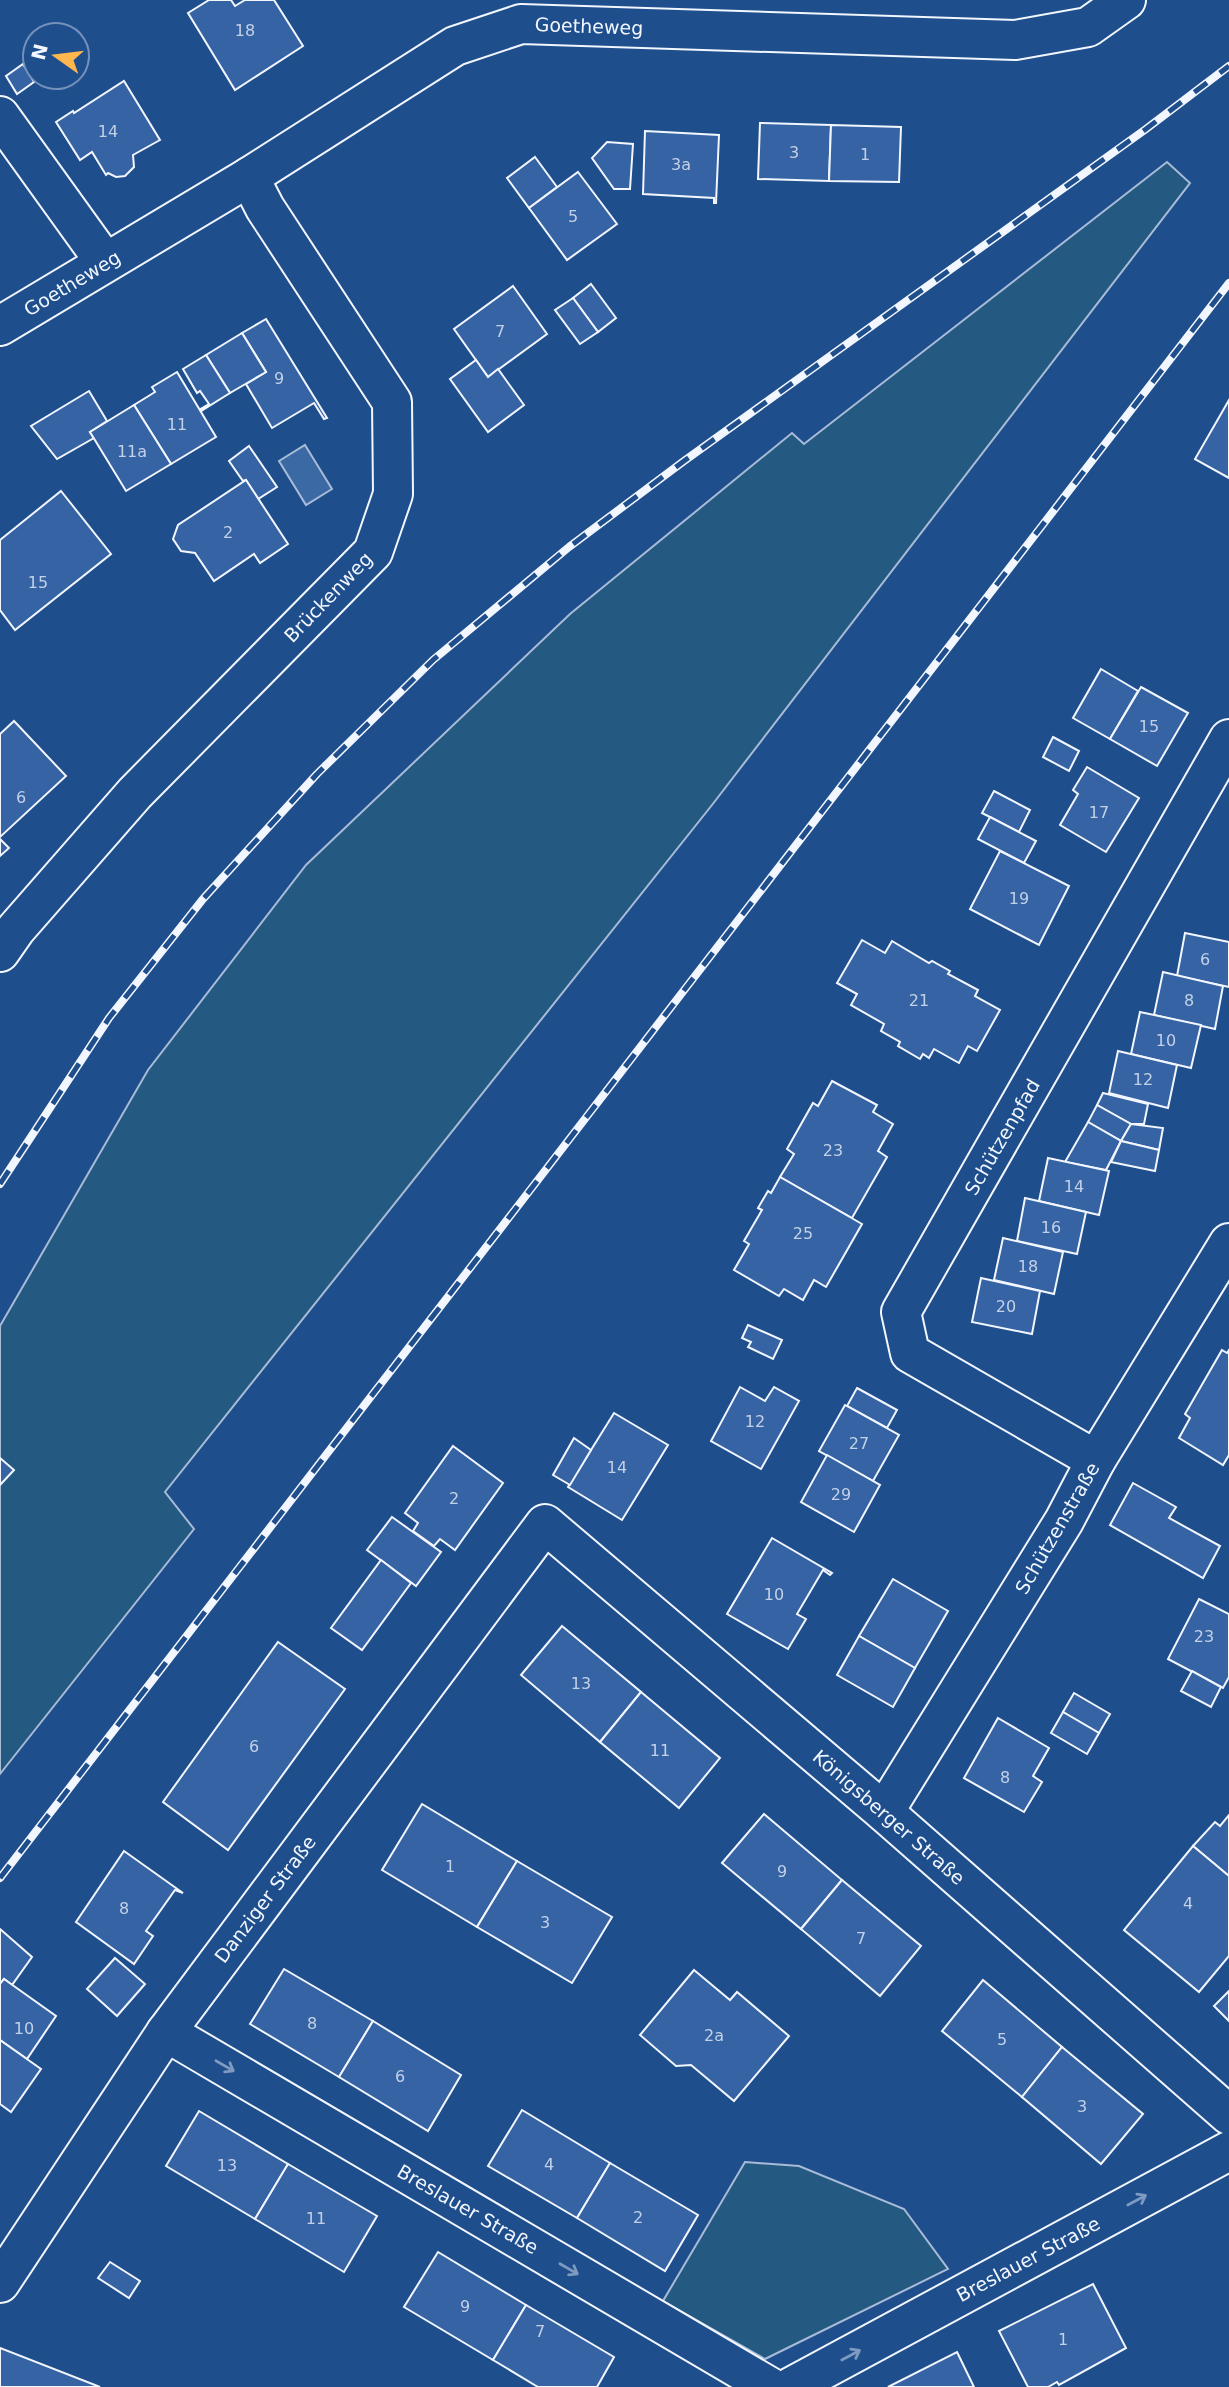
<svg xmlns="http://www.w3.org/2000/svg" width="1229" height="2387" font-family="'DejaVu Sans',sans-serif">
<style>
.green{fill:#245a82;stroke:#a8bbd7;stroke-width:2}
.water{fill:#3b69a3;stroke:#a8bbd7;stroke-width:2}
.building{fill:#3563a3;stroke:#f2f6ff;stroke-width:2}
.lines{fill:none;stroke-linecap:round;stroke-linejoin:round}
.street-casing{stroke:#f2f6ff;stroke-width:42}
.street{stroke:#1f4e8c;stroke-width:38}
.rail-casing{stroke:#f2f6ff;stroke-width:8}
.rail{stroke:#1f4e8c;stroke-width:5;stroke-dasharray:16;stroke-linecap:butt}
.oneway{stroke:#7e9ac0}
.labels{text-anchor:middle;stroke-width:5;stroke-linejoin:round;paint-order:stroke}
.number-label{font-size:16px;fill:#c3d1e8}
.street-label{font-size:19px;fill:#f2f6ff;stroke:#1f4e8c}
</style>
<rect width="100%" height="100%" fill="#1f4e8c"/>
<g class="green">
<path d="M1167,162l23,21 -478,622 -547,687 29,37 -194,245v-448l148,-256 158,-205 264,-251 222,-181 12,11z"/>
<path d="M745,2162l54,4 105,43 44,60 -183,90 -102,-58z"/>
</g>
<path class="water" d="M305,445l27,44 -26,16 -27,-44z"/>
<g class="building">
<path d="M209,0h22l4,6 10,-6h29l29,46 -68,44 -47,-77z"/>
<path d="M23,64l11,18 -17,12 -11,-18z"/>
<path d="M124,81l36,59 -27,15 1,12 -9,9 -9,1 -8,-4 -2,2 -14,-23 -12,8 -24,-38 17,-11 1,2z"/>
<path d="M760,123l71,2 -2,56 -71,-2z"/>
<path d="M831,125l70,2 -2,55 -70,-1z"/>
<path d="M645,131l74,4 -3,68h-2v-5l-71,-4z"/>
<path d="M607,142l26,2 -3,45h-16l-22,-31z"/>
<path d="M535,157l22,30 -28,21 -22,-30z"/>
<path d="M578,172l39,52 -50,36 -38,-52z"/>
<path d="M591,284l25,34 -18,14 -25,-34z"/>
<path d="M513,286l34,48 -59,43 -34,-48z"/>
<path d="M573,298l25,34 -18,12 -25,-34z"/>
<path d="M266,319l61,99 -3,1 -10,-16 -42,25 -26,-44 20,-12 -24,-39z"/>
<path d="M242,333l24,39 -36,21 -24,-38z"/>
<path d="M206,355l24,38 -29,18 -2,-1 10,-6 -9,-13 -3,2 -14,-24z"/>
<path d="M476,360l12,17 10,-8 26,36 -36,27 -38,-53z"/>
<path d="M177,372l39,65 -45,27 -37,-59 21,-13 -3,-5z"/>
<path d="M89,391l18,30 -17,11 4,6 -37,21 -26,-33z"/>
<path d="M1229,400v78l-34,-19z"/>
<path d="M134,405l37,59 -45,27 -36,-59z"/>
<path d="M249,446l28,41 -19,12 -12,-19 -3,1 -14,-20z"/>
<path d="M246,480l42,64 -28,19 -6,-9 -40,27 -19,-28 -14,-2 -8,-12 5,-14z"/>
<path d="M61,491l50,63 -96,76 -15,-20v-70z"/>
<path d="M1101,669l37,22 -28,48 -37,-21z"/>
<path d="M1141,687l47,26 -31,53 -47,-27z"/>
<path d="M14,721l52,55 -66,61v-103z"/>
<path d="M1053,737l26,14 -10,20 -26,-14z"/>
<path d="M1087,767l52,31 -33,54 -46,-27 18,-31 -5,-4z"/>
<path d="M994,791l36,19 -11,22 -37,-19z"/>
<path d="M990,817l46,24 -12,22 -46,-24z"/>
<path d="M0,839l9,9 -9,8z"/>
<path d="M1000,851l69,35 -30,59 -69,-36z"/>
<path d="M1185,933l44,9v45l-52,-11z"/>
<path d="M862,940l23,13 7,-12 37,22 3,-2 18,10 -2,3 30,16 -3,6 25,14 -23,41 -9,-5 -9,17 -25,-14 -5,9 -6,-4 -3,5 -22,-13 2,-4 -19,-11 3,-7 -33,-19 6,-11 -20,-11z"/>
<path d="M1163,972l60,14 -8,43 -61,-14z"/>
<path d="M1140,1012l61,13 -10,43 -60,-14z"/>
<path d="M1118,1051l59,14 -9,43 -59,-15z"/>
<path d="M832,1081l45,24 -4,7 20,12 -15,27 9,6 -35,61 -72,-41 14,-23 -7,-5 26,-46 5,3z"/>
<path d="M1103,1093l45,11 -4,20h-13l-34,-19z"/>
<path d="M1097,1105l34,19 -10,17 -33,-19z"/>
<path d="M1088,1122l33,19 -15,29 -41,-8z"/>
<path d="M1131,1124l32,4 -4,22 -38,-9z"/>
<path d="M1121,1141l38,9 -4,21 -44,-9z"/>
<path d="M1048,1158l61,13 -10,44 -60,-14z"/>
<path d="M780,1177l82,47 -36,63 -12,-7 -11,20 -19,-11 -5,7 -45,-26 15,-26 -5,-3 18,-31 -4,-2 10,-17 3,2z"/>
<path d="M1025,1198l61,14 -9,42 -60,-13z"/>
<path d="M1003,1238l60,14 -9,42 -60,-14z"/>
<path d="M981,1278l59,13 -8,43 -60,-12z"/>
<path d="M748,1325l34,15 -9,19 -25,-12 3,-5 -9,-4z"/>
<path d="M1222,1350l5,3 2,-3v105l-6,10 -44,-27 11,-20 -5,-4z"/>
<path d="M740,1387l25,14 9,-14 25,14 -38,68 -50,-28z"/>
<path d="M857,1388l40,22 -10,18 -40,-22z"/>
<path d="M845,1405l54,30 -26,46 -54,-30z"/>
<path d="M614,1413l54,32 -46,75 -54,-33z"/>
<path d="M574,1438l17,12 -21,35 -17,-10z"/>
<path d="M453,1446l50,37 -48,67 -15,-11 -6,7 -21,-15 5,-8 -13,-10z"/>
<path d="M827,1455l53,30 -26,47 -53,-30z"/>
<path d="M0,1458l14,12 -14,15z"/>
<path d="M1133,1483l43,24 -7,11 51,28 -17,32 -93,-53z"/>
<path d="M392,1517l49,35 -25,34 -49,-36z"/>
<path d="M772,1538l60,35 -2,2 -7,-5 -26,44 9,5 -18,30 -61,-35z"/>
<path d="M381,1560l30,23 -49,67 -31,-22z"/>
<path d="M893,1579l55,32 -33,57 -56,-32z"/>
<path d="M1199,1599l30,15v63l-6,11 -55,-29z"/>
<path d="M562,1626l79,66 -41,50 -79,-67z"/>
<path d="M859,1636l56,32 -22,39 -56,-32z"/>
<path d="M278,1642l67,47 -117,161 -65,-48z"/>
<path d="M1192,1671l29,16 -10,20 -30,-16z"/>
<path d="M641,1692l79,66 -41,50 -79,-66z"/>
<path d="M1074,1693l36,21 -11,19 -36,-21z"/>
<path d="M1063,1712l36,21 -12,21 -36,-21z"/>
<path d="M998,1718l51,30 -16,28 9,6 -18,30 -60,-34z"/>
<path d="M422,1804l95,57 -40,66 -95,-57z"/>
<path d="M764,1814l78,66 -41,49 -79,-66z"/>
<path d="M1229,1815v61l-36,-30 22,-24 5,4z"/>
<path d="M1193,1846l36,30v80l-30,36 -75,-62z"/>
<path d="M124,1851l59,42 -8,-3 -29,41 7,5 -19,28 -58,-42z"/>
<path d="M517,1861l95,56 -40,66 -95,-56z"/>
<path d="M842,1880l79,66 -41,50 -79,-67z"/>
<path d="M0,1929l32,28 -20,28 -8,-6 -4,5z"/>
<path d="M115,1958l30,26 -28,32 -30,-27z"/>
<path d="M284,1969l89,52 -34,56 -89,-53z"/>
<path d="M694,1970l36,30 7,-8 52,44 -55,65 -43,-36 -15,1 -36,-31z"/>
<path d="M4,1979l52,37 -29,43 -27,-19v-56z"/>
<path d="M983,1980l79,67 -40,50 -80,-66z"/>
<path d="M1229,1991v30l-15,-15z"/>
<path d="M373,2021l88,54 -33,56 -89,-54z"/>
<path d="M0,2040l41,29 -30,43 -11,-8z"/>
<path d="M1062,2047l81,67 -42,50 -79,-67z"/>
<path d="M522,2110l88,53 -33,55 -89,-52z"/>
<path d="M199,2111l89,53 -33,55 -89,-53z"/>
<path d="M610,2163l88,52 -33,56 -88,-53z"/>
<path d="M288,2164l89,52 -33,56 -89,-53z"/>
<path d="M438,2252l88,53 -33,55 -89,-53z"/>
<path d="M110,2262l30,19 -11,17 -31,-20z"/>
<path d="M1093,2284l33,64 -67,37 -2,-3 -9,5h-20l-29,-56z"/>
<path d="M526,2305l88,52 -17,30h-59l-45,-27z"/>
<path d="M0,2348l100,39h-100z"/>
<path d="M957,2352l17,35h-86z"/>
</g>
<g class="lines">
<g class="street-casing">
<g id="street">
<path d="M0,116l105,146"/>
<path d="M0,326l249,-149 206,-131 66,-22 494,16 73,-13 38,-27"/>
<path d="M0,952l16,-23 119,-136 238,-241 20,-58 -1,-92 -127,-194 -16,-31"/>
<path d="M1096,1460l-186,-107 -9,-41 328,-573"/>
<path d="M884,1812l180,-291 32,-61 133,-217"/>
<path d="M166,2032l604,355"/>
<path d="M0,2283l166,-251 379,-508 339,288 345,303"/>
<path d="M791,2387l438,-236"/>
</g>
</g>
<use href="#street" class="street"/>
<g class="rail-casing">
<g id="rail">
<path d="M0,1184l109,-166 94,-119 114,-125 116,-114 136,-113 115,-86 462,-332 83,-63"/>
<path d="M0,1878l1229,-1595"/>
</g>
</g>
<use href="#rail" class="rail"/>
</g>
<defs><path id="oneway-shaft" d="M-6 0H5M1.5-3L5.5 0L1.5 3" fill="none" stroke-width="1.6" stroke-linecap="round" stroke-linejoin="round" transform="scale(1.75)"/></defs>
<g class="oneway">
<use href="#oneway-shaft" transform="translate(225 2066) rotate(30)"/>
<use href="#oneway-shaft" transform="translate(1137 2200) rotate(-28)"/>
<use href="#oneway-shaft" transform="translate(569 2269) rotate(30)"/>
<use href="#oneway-shaft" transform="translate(851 2355) rotate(-28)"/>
</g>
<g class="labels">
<g class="number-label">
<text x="245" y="36">18</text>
<text x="108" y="137">14</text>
<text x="794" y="158">3</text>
<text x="865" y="160">1</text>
<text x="681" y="170">3a</text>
<text x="573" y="222">5</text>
<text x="500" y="337">7</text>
<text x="279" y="384">9</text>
<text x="177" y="430">11</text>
<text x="132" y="457">11a</text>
<text x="228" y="538">2</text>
<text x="38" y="588">15</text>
<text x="1149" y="732">15</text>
<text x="21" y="803">6</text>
<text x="1099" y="818">17</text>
<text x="1019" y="904">19</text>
<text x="1205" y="965">6</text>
<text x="919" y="1006">21</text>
<text x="1189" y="1006">8</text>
<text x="1166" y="1046">10</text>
<text x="1143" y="1085">12</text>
<text x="833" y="1156">23</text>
<text x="1074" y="1192">14</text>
<text x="1051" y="1233">16</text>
<text x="803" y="1239">25</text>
<text x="1028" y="1272">18</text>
<text x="1006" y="1312">20</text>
<text x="755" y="1427">12</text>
<text x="859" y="1449">27</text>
<text x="617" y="1473">14</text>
<text x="841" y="1500">29</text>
<text x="454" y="1504">2</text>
<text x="774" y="1600">10</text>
<text x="1204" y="1642">23</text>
<text x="581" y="1689">13</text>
<text x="254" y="1752">6</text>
<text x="660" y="1756">11</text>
<text x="1005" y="1783">8</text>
<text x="450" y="1872">1</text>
<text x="782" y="1877">9</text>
<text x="1188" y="1909">4</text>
<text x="124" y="1914">8</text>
<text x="545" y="1928">3</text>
<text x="861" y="1944">7</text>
<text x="312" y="2029">8</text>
<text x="24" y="2034">10</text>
<text x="714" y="2041">2a</text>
<text x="1002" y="2045">5</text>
<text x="400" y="2082">6</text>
<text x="1082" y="2112">3</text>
<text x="549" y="2170">4</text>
<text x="227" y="2171">13</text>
<text x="638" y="2223">2</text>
<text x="316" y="2224">11</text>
<text x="465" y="2312">9</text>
<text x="540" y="2337">7</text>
<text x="1063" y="2345">1</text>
</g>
<g class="street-label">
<text transform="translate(589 26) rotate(2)" y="7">Goetheweg</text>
<text transform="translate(72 283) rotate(-31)" y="7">Goetheweg</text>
<text transform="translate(328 597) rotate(-46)" y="7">Brückenweg</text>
<text transform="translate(1002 1137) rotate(-60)" y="7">Schützenpfad</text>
<text transform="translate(1057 1528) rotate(-60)" y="7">Schützenstraße</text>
<text transform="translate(889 1817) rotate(41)" y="7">Königsberger Straße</text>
<text transform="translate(265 1899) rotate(-53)" y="7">Danziger Straße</text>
<text transform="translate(468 2209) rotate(30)" y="7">Breslauer Straße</text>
<text transform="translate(1028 2259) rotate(-28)" y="7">Breslauer Straße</text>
</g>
</g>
<g transform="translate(56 56) rotate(284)"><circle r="33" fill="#1f4e8c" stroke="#7391ba" stroke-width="2"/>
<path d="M0-5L12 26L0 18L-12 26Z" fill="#ffb74d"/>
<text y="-10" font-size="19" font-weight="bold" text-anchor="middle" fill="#f2f6ff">N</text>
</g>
</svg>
